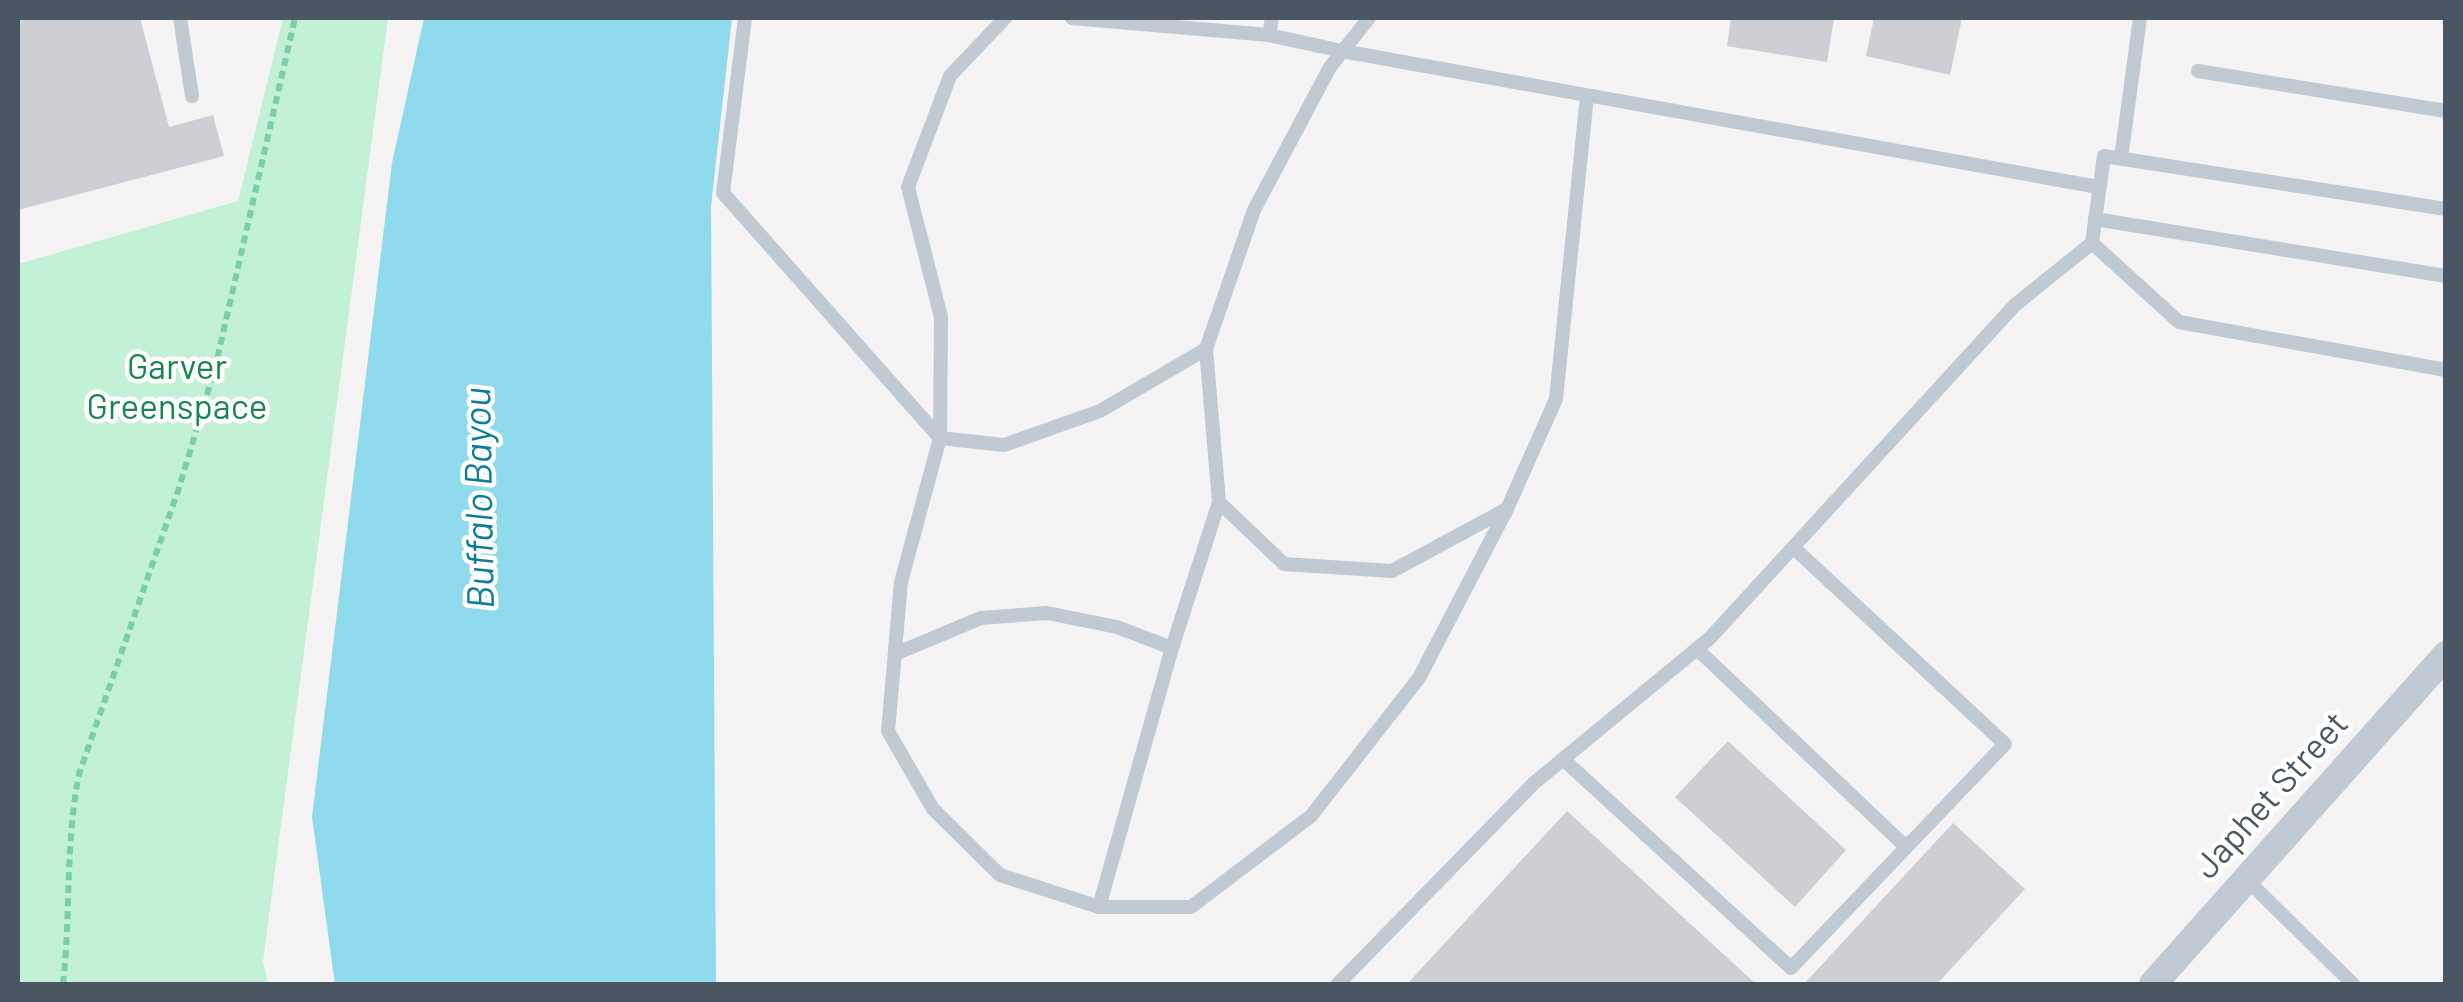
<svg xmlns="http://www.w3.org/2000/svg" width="2463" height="1002" font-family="Barlow,sans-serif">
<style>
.green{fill:#c3f1d5}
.water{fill:#90daee}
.building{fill:#cdcfd5}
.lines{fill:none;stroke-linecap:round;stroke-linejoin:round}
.path{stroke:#7ad0a6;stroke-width:6;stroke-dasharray:8 5;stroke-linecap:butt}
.service{stroke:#c1cad2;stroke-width:14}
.minor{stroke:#c1cad2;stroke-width:28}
.labels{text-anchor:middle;stroke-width:9;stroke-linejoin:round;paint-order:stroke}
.park-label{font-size:35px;fill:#17864f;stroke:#fff}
.street-label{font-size:35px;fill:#4a5661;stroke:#fff}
.water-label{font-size:38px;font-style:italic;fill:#0c7c9b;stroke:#fff}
</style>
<rect width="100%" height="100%" fill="#f5f3f3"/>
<path class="green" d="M283,18h105l-125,943 5,23h-250v-720l220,-63z"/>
<path class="water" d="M424,18h308l-21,188 5,778h-381l-23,-167 80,-654z"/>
<g class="building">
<path d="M18,18h122l29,109 44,-12 11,41 -206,54z"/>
<path d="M1731,18h103l-7,44 -100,-16z"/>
<path d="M1874,18h88l-12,57 -84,-19z"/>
<path d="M1728,741l118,109 -51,57 -120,-110z"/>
<path d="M1567,811l189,173h-349z"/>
<path d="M1953,823l72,66 -88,95h-133z"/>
</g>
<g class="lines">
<path class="path" d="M63,984c8,-71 2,-139 16,-210l100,-286 36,-120 80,-350"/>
<g class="service">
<path d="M180,18l12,78"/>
<path d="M745,18l-22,175 217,245 64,7 96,-34 106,-62 48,-139 76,-143 39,-49"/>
<path d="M1005,18l-55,58 -42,111 33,130 -1,121 -39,144 -13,149 45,78 67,66 99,32h92l120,-91 108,-138 88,-169"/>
<path d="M1072,18l197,17"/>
<path d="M1272,18l-3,17 73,16 756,136"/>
<path d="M2198,71l248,40"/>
<path d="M2121,158l19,-140"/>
<path d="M2095,219l351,57"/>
<path d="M2092,243l87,79 267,48"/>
<path d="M1206,349l13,153 65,62 108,7 115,-62 49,-110 31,-303"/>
<path d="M1172,648l47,-146"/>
<path d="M1697,649l209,198"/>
<path d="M895,654l86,-36 66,-5 70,14 55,21 -73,259"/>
<path d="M1563,759l228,209 214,-224 -211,-196"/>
<path d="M2246,879l107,105"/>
<path d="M1338,984l196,-201 176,-145 305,-333 77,-62 12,-87 342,53"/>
</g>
<path class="minor" d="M2153,984l293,-329"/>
</g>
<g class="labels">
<g class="park-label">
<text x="177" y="379">Garver<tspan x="177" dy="40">Greenspace</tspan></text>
</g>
<g class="street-label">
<text transform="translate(2271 795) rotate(-48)" y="12">Japhet Street</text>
</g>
<g class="water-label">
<text transform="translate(479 498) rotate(-91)" y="13">Buffalo Bayou</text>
</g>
</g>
<rect width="2463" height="1002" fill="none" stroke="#4a5661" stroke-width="40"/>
</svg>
